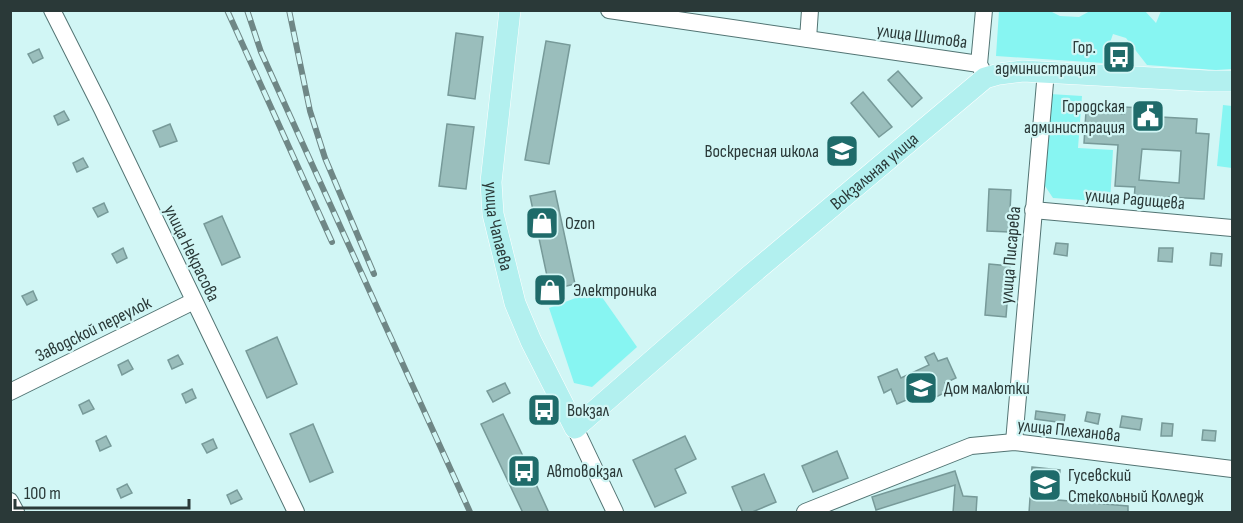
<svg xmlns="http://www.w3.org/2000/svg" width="1243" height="523" font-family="'Sofia Sans Condensed',sans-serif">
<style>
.green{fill:#87f5f2}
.building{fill:#9abebc;stroke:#779a99;stroke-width:1.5;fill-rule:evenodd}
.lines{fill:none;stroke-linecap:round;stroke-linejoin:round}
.minor-casing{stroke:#527473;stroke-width:18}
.major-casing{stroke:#fff;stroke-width:22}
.minor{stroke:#fff;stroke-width:16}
.major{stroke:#b2f0ef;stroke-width:21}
.rail-casing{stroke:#6f8786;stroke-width:6}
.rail{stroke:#d1f6f5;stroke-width:4;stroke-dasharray:11;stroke-linecap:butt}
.labels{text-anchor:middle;stroke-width:4.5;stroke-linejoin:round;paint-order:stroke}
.street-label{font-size:18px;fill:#2a3938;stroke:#d1f6f5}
.poi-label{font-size:18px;fill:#2a3938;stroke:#d1f6f5;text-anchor:start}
</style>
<rect width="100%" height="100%" fill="#d1f6f5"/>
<g class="green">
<path d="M999,11h51l10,5 19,1 11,-6h55l11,12 5,-12h71v58l-16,1 -69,-5 -21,-27 -13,-4 -10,29 -107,-7z"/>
<path d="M1050,94l32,2 -4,52 35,2 -3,52 -57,-4 -10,-15z"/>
<path d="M1223,105l9,1v62l-15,-2z"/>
<path d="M597,290l40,57 -45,40 -18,-4 -25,-75z"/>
</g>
<g class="building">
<path d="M456,33l27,4 -8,62 -27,-4z"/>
<path d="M546,41l24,4 -21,119 -24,-4z"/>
<path d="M39,49l4,9 -10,5 -5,-9z"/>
<path d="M898,71l24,27 -10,9 -24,-27z"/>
<path d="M863,92l29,35 -13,10 -28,-34z"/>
<path d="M1124,107l19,1 -1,8 55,3 -1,14 13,1 -5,65 -36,-2 -1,6 -33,-3 1,-13 -20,-1 3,-41 -34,-2 2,-32 38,3zM1142,149l39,2 -2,32 -40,-3z"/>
<path d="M64,111l5,9 -11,5 -4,-9z"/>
<path d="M170,124l7,17 -17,6 -7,-16z"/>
<path d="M447,124l27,3 -8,62 -27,-3z"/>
<path d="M83,158l5,9 -11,5 -4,-9z"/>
<path d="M989,189l22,1 -2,42 -22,-1z"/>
<path d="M555,191l20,93 -25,6 -20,-94z"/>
<path d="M104,203l4,9 -10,5 -5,-9z"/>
<path d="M222,216l18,41 -18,8 -18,-41z"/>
<path d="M1056,243l12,1 -1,12 -13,-2z"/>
<path d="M123,248l4,10 -10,5 -5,-9z"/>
<path d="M1159,248h14l-1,14 -14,-1z"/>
<path d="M1211,253l11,1 -1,12 -11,-1z"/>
<path d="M989,264l21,2 -4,51 -21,-2z"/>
<path d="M33,291l4,9 -10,5 -5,-9z"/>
<path d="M277,337l20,47 -30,14 -21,-47z"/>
<path d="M934,353l4,8 9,-3 9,20 -11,5 3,8 -12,6 -4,-8 -35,15 -6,-15 -7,4 -6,-16 19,-8 4,9 28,-13 -4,-8z"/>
<path d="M178,355l5,9 -11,5 -4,-9z"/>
<path d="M128,360l5,9 -11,6 -4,-10z"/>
<path d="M505,383l5,10 -17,9 -6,-11z"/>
<path d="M192,389l4,9 -10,5 -4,-9z"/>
<path d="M89,400l5,9 -11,5 -4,-9z"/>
<path d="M1036,411l29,4 -1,8 -29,-4z"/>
<path d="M1087,412l13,2 -2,10 -13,-3z"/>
<path d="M503,414l27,57 19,42h-26l-42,-89z"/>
<path d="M1122,416l20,3 -2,11 -20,-3z"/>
<path d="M1162,423l11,1 -1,12h-11z"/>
<path d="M313,424l20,48 -23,10 -20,-48z"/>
<path d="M1203,430l13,1 -1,10 -13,-1z"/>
<path d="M106,436l5,10 -11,5 -4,-10z"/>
<path d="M685,436l11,23 -21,10 11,24 -31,14 -22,-47z"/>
<path d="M213,439l4,9 -10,5 -5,-9z"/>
<path d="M837,451l11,27 -35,14 -11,-26z"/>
<path d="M1032,467l28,3 -2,30 70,6v7h-99z"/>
<path d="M955,471l8,25 14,1 -1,16h-23l2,-28 -79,25 -4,-13z"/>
<path d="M764,474l12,28 -26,11h-7l-11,-26z"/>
<path d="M127,484l5,9 -11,5 -4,-9z"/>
<path d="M237,490l5,9 -11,5 -4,-9z"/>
</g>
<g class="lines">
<g class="minor-casing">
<g id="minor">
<path d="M52,10l50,99 194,403"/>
<path d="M609,10l370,54"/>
<path d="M808,39l2,-29"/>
<path d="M983,72l-4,-8 5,-54"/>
<path d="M1033,210l199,18"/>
<path d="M10,392l184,-91"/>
<path d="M575,428l40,84"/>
<path d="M1014,442l32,-371"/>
<path d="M10,501l6,11"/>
<path d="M805,512l166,-66 43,-4 218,27"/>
</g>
</g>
<g class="major-casing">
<g id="major">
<path id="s1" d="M510,10l-19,172 2,32 22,89 16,38 44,87 172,-150 238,-200 14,-4 24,-3 185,10h24"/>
</g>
</g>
<use href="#minor" class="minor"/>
<use href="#major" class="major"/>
<g class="rail-casing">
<g id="rail">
<path d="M227,10l105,232"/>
<path d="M247,10l14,42 209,460"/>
<path d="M289,10l21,101 15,47 49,116"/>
</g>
</g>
<use href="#rail" class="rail"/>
</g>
<defs>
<g id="bus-square" transform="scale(1.725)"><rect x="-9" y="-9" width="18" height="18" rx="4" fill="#1f6b6a" stroke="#d1f6f5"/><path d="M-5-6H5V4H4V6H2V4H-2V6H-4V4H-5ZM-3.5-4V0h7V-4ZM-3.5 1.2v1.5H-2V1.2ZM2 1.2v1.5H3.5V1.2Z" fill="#fff"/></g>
<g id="civic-square" transform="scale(1.725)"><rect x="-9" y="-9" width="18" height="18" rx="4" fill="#1f6b6a" stroke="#d1f6f5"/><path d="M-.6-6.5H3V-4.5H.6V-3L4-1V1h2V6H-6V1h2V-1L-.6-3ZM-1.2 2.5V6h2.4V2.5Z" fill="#fff"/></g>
<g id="school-square" transform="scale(1.725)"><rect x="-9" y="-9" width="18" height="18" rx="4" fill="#1f6b6a" stroke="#d1f6f5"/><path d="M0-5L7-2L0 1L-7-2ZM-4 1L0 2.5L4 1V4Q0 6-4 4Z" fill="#fff"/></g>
<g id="shop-square" transform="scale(1.725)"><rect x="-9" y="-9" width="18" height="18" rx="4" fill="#1f6b6a" stroke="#d1f6f5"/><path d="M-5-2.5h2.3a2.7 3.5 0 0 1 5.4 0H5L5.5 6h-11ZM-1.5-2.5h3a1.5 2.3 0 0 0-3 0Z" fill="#fff"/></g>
<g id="university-square" transform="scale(1.725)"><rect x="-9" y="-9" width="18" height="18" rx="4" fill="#1f6b6a" stroke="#d1f6f5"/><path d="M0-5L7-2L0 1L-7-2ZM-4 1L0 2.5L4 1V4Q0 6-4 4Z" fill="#fff"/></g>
</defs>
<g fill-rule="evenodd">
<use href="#bus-square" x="1119" y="57"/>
<use href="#civic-square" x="1148" y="116"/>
<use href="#school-square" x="842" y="151"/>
<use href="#shop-square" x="542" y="223"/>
<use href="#shop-square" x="550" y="290"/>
<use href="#school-square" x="921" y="388"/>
<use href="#bus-square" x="544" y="410"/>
<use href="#bus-square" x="524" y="471"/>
<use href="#university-square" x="1045" y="485"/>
</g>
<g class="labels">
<g class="street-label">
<text transform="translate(922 36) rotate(8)" y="6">улица Шитова</text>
<text dy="6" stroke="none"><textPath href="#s1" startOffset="830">Вокзальная улица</textPath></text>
<text transform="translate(1135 199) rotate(5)" y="6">улица Радищева</text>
<text dy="6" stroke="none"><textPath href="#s1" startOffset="218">улица Чапаева</textPath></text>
<text transform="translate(192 253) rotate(64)" y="6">улица Некрасова</text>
<text transform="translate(1010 255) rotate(-85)" y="6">улица Писарева</text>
<text transform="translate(93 329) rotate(-26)" y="6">Заводской переулок</text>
<text transform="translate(1069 430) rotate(6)" y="6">улица Плеханова</text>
</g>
<g class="poi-label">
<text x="1096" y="53" text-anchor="end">Гор.<tspan x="1096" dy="21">администрация</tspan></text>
<text x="1125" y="112" text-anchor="end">Городская<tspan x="1125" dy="21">администрация</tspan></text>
<text x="819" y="157" text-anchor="end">Воскресная школа</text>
<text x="565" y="229">Ozon</text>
<text x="573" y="296">Электроника</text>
<text x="944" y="394">Дом малютки</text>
<text x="567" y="416">Вокзал</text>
<text x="547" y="477">Автовокзал</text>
<text x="1068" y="481">Гусевский<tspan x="1068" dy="21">Стекольный Колледж</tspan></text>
</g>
</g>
<rect width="1243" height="523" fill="none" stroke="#2a3938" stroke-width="24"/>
<path d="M15 499v9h174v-9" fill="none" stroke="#2a3938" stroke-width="3"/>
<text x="24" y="499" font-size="18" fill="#2a3938" stroke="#d1f6f5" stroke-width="4.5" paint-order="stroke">100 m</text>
</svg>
